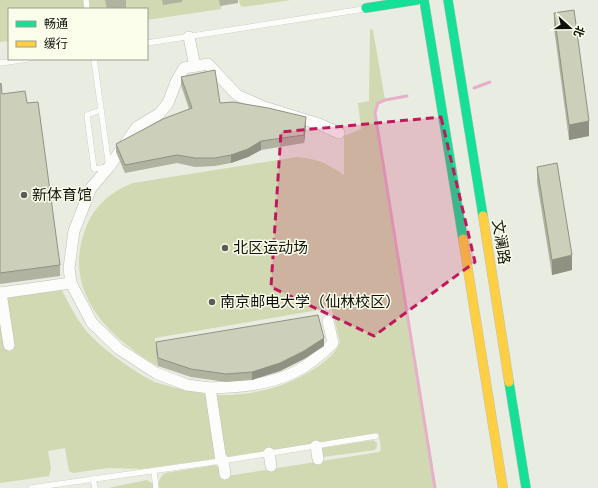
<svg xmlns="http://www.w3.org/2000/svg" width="598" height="488" font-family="'Space Grotesk','Noto Sans SC',sans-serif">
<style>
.green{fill:#d1d9b2}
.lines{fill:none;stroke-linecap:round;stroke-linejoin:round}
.stream{stroke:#e7b0ca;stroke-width:3}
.lane-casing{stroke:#bec0b8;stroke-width:6}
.street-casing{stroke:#bec0b8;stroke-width:12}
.fast-casing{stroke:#bec0b8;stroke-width:10}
.slow-casing{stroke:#bec0b8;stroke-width:10}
.lane{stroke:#fcfcfa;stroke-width:5.5}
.street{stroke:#fcfcfa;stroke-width:11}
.fast{stroke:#16e098;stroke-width:9}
.slow{stroke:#ffcf43;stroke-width:9}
.wall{fill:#afb3a0}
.shaded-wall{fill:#8f9282}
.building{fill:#ccd0ba;stroke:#8f9282}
.marked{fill:#c2185b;fill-opacity:0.2;stroke:#c2185b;stroke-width:3;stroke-dasharray:8 5;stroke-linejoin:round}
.poi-dot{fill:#5b5c55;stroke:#fafeea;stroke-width:1.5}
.labels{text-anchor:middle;stroke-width:3;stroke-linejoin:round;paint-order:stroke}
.poi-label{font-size:15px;fill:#0e0f09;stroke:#fafeea;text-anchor:start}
.street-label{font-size:15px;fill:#0e0f09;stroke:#fafeea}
</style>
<rect width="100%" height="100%" fill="#e9ece1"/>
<g class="green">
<path d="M0,0h222l-1,9 -74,11v-11h-138v32l-9,1z"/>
<path d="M239,0h52l-48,7 -3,-2z"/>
<path d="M370,29l3,1 12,70 -7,3 -3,10 60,375h-276c-1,-7 1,-11 6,-15l50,-8 5,3 1,9 158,-25 2,-2 -2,-15 -3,-1 -148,23 -2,-1 -10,-60 1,-1c35,1 71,-8 100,-28 9,-6 19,-14 23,-25l-9,-36 -12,4 -164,28 3,28c-49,-28 -96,-74 -73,-136 9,-24 25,-38 48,-47l164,-26c22,2 29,6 47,18v-39l17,-7 -3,-26 11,-2z"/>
<path d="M61,289c9,16 17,34 30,47 13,14 46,38 64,46 17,6 34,8 51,12l9,63 -1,2 -72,10 -34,-1 -35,5 -4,-2 -4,-23 -17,3 3,17 -2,8 -49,7v-180l7,-5z"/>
<path d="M373,440l4,3v3l-2,4 -52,7 -4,-5 3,-4z"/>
<path d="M147,480l6,4 1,4h-46z"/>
</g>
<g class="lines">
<g class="stream">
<path d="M474,88l16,-6"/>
<path d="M407,96l-22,4 -7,3 -3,10 60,375"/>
</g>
<g class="lane-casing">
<g id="lane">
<path d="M86,0l1,9"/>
<path d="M147,43l217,-34"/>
<path d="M94,59l15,108 -15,2 -7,-54 14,-5"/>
<path d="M0,63l28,-4"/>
<path d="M154,471l2,17"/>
<path d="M93,479l2,9"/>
<path d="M31,488l190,-27 155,-25"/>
</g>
</g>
<g class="street-casing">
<g id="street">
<path d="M189,37l6,29"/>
<path d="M71,283l-2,-15 5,-37 17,-43 18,-21 28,-40 22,-13 9,-11 8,-21 8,-14 24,-4 29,31 27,12 55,17 20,9"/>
<path d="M0,293l71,-10 21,40 27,26 37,24 31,12 23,3 11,73"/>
<path d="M1,293l8,52"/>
<path d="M210,388c28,-1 59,-3 85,-16 14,-7 27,-18 38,-29l-5,-22"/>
<path d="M316,446l2,13"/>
<path d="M269,453l2,13"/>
<path d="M223,460l2,14"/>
</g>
</g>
<g class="fast-casing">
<g id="fast">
<path d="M424,0l39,239"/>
<path d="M448,0l35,216"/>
<path d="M366,8l51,-8"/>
<path d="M509,382l17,106"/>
</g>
</g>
<g class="slow-casing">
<g id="slow">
<path d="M483,216l26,166"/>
<path d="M463,239l40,249"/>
</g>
</g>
<use href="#lane" class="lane"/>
<use href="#street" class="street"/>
<use href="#fast" class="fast"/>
<use href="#slow" class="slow"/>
</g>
<g class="wall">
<path d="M105,0h21v9h-19z"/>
<path d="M162,0h20v2l-19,3z"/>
<path d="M219,0h19v3l-18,3z"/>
<path d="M554,13l35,123 -20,4 -15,-112z"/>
<path d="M181,77l39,26 86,22 -2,18 -43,7 -13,7 -17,6 -16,3 -20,1 -18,-4 -52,10 -9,-21v-8l73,-35 -8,-24z"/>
<path d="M0,84l2,10 25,9 33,162v11l-60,8z"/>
<path d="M537,167l35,103 -20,5 -15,-93z"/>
<path d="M156,342l168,4 -20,13 -24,12 -28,9 -26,2 -35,-5 -33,-11 -2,-16z"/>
</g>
<g class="shaded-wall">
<path d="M306,117v8l-2,18v-8z"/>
<path d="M589,121v15l-20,4v-15z"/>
<path d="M261,141v9l-13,7 -17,6v-8z"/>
<path d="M572,255v15l-20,5v-15z"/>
<path d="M324,338v8l-20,13 -24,12 -28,9v-8z"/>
</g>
<g class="building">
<path d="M574,10l15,111 -20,4 -15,-112z"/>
<path d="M215,70l5,33 13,-1 35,6 38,9 -2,18 -43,6 -13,8 -17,6 -16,3h-20l-18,-3 -52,10 -9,-21 47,-25 29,-11 -11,-31z"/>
<path d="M1,83l1,11 23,-3 2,12 11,-1 22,163 -60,8v-189z"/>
<path d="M557,163l15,92 -20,5 -15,-93z"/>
<path d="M318,315l6,23 -20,13 -24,12 -28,9 -26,2 -35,-5 -33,-11 -2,-16z"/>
</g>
<path class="marked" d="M441,117l34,145 -101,74 -103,-49 10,-155z"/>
<g class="poi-dot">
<circle cx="24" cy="195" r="4"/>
<circle cx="225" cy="248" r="4"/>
<circle cx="212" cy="302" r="4"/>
</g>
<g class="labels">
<g class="poi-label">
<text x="32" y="200">新体育馆</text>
<text x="233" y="253">北区运动场</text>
<text x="220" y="307">南京邮电大学（仙林校区）</text>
</g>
<g class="street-label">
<text transform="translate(501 242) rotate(81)" y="5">文澜路</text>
</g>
</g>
<rect x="8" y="8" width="140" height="52" fill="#fafeea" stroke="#9c9e90"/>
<rect x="16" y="21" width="20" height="6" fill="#16e098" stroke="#9c9e90"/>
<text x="44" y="28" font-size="12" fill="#0e0f09">畅通</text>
<rect x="16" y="41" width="20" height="6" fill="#ffcf43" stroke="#9c9e90"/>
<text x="44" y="48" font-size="12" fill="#0e0f09">缓行</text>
<g transform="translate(570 28) rotate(111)" stroke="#fafeea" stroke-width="3" paint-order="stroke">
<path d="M0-3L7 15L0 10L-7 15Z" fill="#0e0f09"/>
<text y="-6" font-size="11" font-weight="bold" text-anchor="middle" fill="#0e0f09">北</text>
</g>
</svg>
